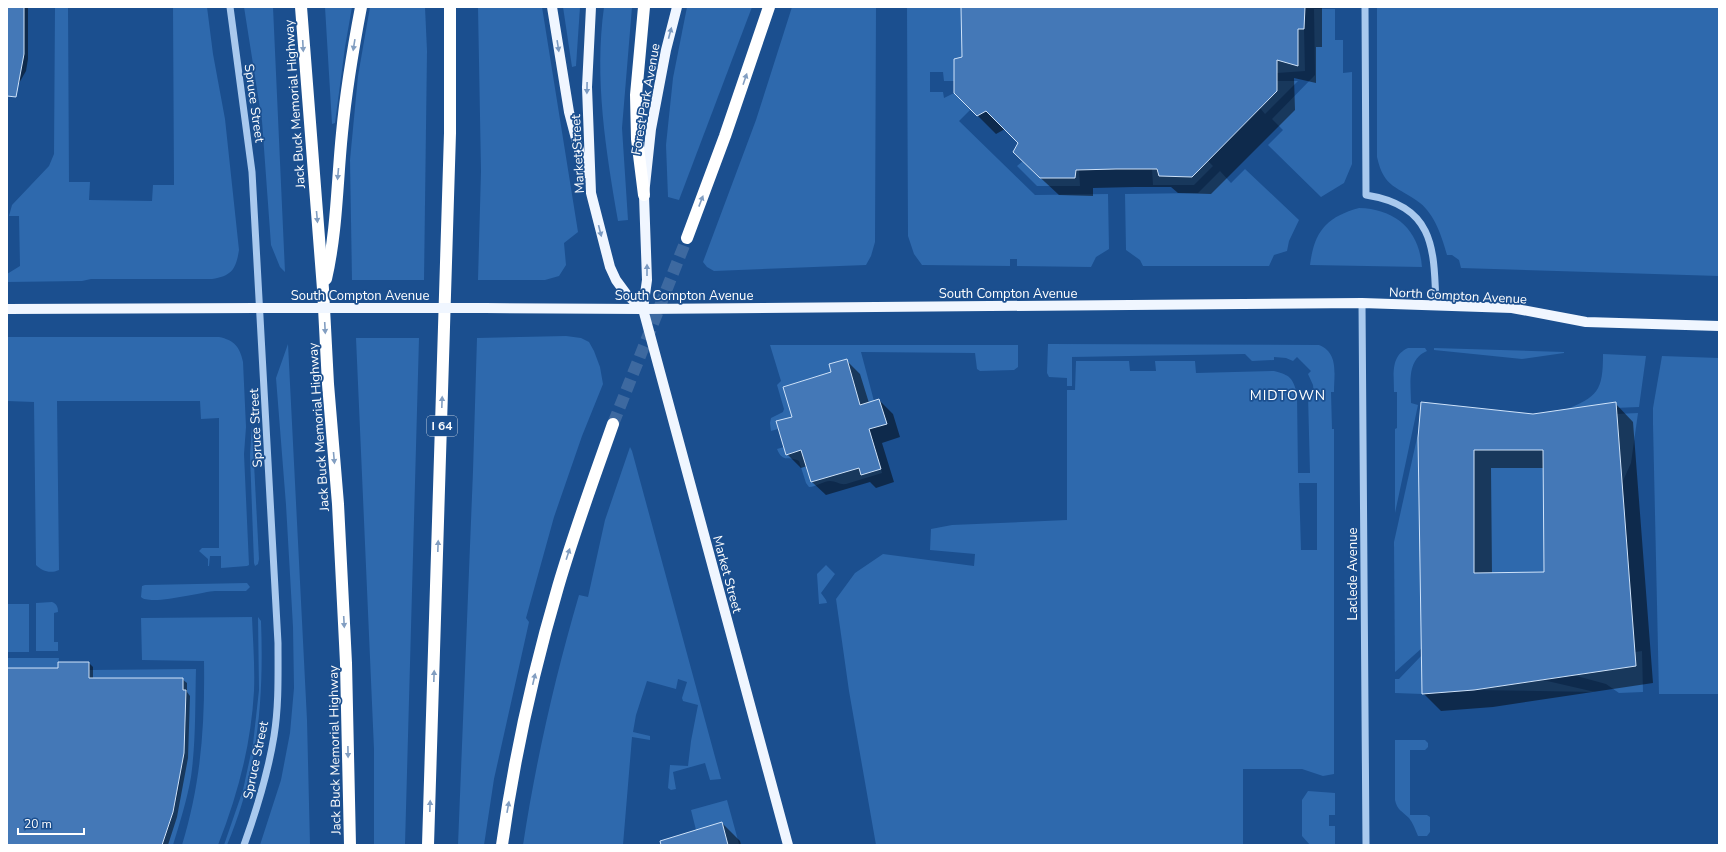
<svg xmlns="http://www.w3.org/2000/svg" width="1726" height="852" font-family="'Nunito Sans',sans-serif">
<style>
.green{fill:#2e69ad;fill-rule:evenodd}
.shadow{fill:#0007;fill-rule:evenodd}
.building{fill:#4478b7;stroke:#cfe3fa;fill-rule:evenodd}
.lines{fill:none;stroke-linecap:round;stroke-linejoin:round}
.highway-tunnel{stroke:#3d69a0;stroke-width:12;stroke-dasharray:12 6;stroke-linecap:butt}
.minor{stroke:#a9c9ee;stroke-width:7}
.major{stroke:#f0f6ff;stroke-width:10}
.highway{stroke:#fff;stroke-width:12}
.major-bridge{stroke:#f0f6ff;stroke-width:10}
.oneway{fill:#7b9ac1}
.oneway2{fill:#829ec1}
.labels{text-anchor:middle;stroke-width:3.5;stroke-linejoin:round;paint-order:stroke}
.shield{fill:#1b4f8f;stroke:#bbcadd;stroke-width:1}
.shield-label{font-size:12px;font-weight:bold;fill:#fff}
.street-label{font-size:13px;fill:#fff;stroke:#1b4f8f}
.neighbourhood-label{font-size:14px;letter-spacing:1px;fill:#fff;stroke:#1b4f8f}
</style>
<rect width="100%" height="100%" fill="#1b4f8f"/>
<g class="green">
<path d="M55,7h13l1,175h21l-1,18 63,1 1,-16h21l-1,-178h34l6,47 12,65 14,131c-3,19 -7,26 -27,29h-121l-9,2 -75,1v-8l13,-8 -1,-50h-10l3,-11 37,-39 5,-12z"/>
<path d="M244,7h29l12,265 -5,-5 -9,-22 -9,-124z"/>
<path d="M325,7h27l-7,40 -10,76 -3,1z"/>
<path d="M370,7h55l2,44 -3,229h-72l-2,-120 8,-84z"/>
<path d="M478,7h64l36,225 -14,11 2,22 -7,11 -14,4h-67l3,-109z"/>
<path d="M563,7h17l-4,59 -4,1z"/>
<path d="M604,7h28l-10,121 6,92 -10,1c-12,-70 -24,-142 -14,-214z"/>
<path d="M687,7h65l-73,193 -11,-3 -2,-52 7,-67z"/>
<path d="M792,7h84l-1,235 -4,14 -5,9 -152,6 -7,-4 -4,-5 53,-142z"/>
<path d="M907,7h54l1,50 -8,3v21h-10l-1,-9h-13v20h13l1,6 10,-5 16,17 -11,11 76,74 73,-1 1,55 -13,8 -5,10 -74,-1v-7h-7v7l-88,-1 -8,-11 -6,-18z"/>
<path d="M1377,7h342v269l-258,-8 -2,-8 -7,-5h-5c-5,-18 -12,-40 -27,-52 -22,-17 -36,-14 -43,-46z"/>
<path d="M1314,9h21v31h8v33l9,-1v92l-8,19 -23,14 -53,-52 15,-15 -11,-11 43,-44z"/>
<path d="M1298,29h6l1,42 -28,2v-13l21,5z"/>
<path d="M1277,81h21l-33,33 -5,-6 17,-17z"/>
<path d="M1023,161l17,17h35l1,-8h3l1,16h-43l-20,-20z"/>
<path d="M1208,161l5,5 -19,19h-41l-1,-16h4l3,7 33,1z"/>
<path d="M1245,169l54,51 -10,21 -2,10 -13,4 -5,11h-126l-3,-6 -14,-10 -1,-56 73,-1 22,-22 11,12z"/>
<path d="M1359,208c37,1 60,22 63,59l-112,-2c4,-33 16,-48 49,-57z"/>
<path d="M566,336l15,2 8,4 5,9 6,16 3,17 -21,52 -28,81 -28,101 3,4 -35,157 -10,66h-26l15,-374 4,-133z"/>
<path d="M7,337h212c15,3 21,10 24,25l3,65 -2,27 5,111 -2,1 -26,2v-12h-11l-1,10h-1v-7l-9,-8 3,-3h17v-130l-18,1 -1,-18h-143l2,169c-9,4 -17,1 -23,-5l-2,-163 -27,-1z"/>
<path d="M356,338h63l-14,507h-31v-96z"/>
<path d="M288,344l19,376 3,125h-50l21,-65 9,-47 4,-45 -1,-61 -7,-122 -10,-127z"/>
<path d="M1048,344l271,1c20,8 15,29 15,47h-3l1,37h2v345l-11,2 -21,-7h-59v76h-367l-27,-154 -13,-92 19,-26 28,-19 91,12 1,-12 -45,-4 1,-21 21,-4 115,-5v-130h8l1,-29h53l1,10h26l-1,-10h40l1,12 78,-2c16,4 19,7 23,23l1,79h12l-2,-78h6l-1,-10 -5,-11 3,-3 -14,-14 -4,4 -7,-3 -12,-1v3l-22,1 -7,-7 -173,3v29h-5v-8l-18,-1 -2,-4zM1299,483h18v67h-16z"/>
<path d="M770,345h248v22l-4,3 -34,1 -3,-2 -2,-16 -114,-1 13,49 -14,4 -14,-46 -17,5 2,8 -48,15 9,30 -15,4 1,8 -7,2 -1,-8 1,-5 12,-6 1,-3 -7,-24 4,-4z"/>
<path d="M1408,348h17l2,3c-21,9 -16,33 -16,52l7,2 -23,108v-84l2,-1v-36h-3c0,-17 -4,-36 14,-44z"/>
<path d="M1434,348l130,4v1l-42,6 -88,-9z"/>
<path d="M1603,354l43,2 -7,51 -75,3c34,-13 39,-19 39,-56z"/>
<path d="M1662,356l57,2v336h-60l-6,-270v-16z"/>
<path d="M1638,413l-7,50 -9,20 -6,-69z"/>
<path d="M252,425l7,134 -1,5 -3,2 -1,-3 -4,-108z"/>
<path d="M1419,429l3,219 -27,24 -1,-130z"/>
<path d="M630,447l2,4 89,328 -11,1 -5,-17 -32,9 3,17 -5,1 -3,-2 2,-23 18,1 3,-25 7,-36 -15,-4 -1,-3 5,-16 -9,-3 -2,10 -29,-8 -11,34 -3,17 17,4v4l-18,-3 -9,108h-100c13,-85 32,-168 56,-250l9,2 17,-77z"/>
<path d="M784,447l2,8 15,-5 10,32 48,-14 2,7 20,-6 1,4 -36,11c-6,1 -10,-3 -16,-3 -7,0 -14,6 -21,6l-3,-4 -7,-22c-10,-6 -16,3 -22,-12z"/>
<path d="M1474,450h69l1,122 -70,1z"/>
<path d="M826,565l9,9 -14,19 5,7 1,3 -8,1 -2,-30z"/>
<path d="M247,583l3,4 -4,4c-10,0 -21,0 -31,0 -14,1 -65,15 -74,6l1,-11 3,-1z"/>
<path d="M52,602c5,2 6,5 6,10l-4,1v29h4v9h-22v-48z"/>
<rect x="7" y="604" width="22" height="48"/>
<path d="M252,617c1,25 3,50 2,74 -3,54 -16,103 -36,154h-36c19,-62 23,-120 22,-184l-62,-1 -1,-42z"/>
<path d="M258,617l3,4c3,78 -3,151 -34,224h-3l19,-55 10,-46 6,-54z"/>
<path d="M1642,651l1,41 -24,1 -13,-9 -33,-9 62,-23z"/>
<path d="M1422,655v39l-27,-1v-14h4z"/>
<path d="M7,658h52l-1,10h-51z"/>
<path d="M196,669c-1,36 0,72 -5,108 -4,23 -11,45 -18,68h-11c21,-48 24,-103 24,-155h-3v-12h-93l-1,-8z"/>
<path d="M1543,680l52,12 -121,-2z"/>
<path d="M1395,740h30l3,3v4l-3,3h-15v65h17l3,2v15l-3,4h-9c-3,-7 -5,-13 -9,-18 -7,-7 -12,-8 -14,-18z"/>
<path d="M1308,791l27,2v22h-6v11h6v19h-25l-8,-9v-36z"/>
<path d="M727,800l12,44 1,1h-12l-6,-23 -26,8 -5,-20z"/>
</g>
<g class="shadow">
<path d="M7,7h21v52l-2,12 -8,14 -11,12z"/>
<path d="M962,7h360v40h-6v36l-22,-5 1,32 -84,84 -33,-1 -7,-6h-36l-42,1v8l-34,-1 -27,-25 -13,-27 -14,-14 -9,5 -41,-41 8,-35z"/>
<path d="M846,360l14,14 9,29 10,-3 14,14 7,23 -18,6 12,39 -18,6 -6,-6 -44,13 -14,-13 -5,-16 -6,2 -14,-14 6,-37 39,-44z"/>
<path d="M1615,403l18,19 20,261 -160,24 -52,4 -18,-18 -4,-255 114,-23zM1491,468h54v105h-53z"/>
<path d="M59,663h30l4,4v12h89l5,4v9l3,4 -2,62 -11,59 -9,28h-161v-176h52z"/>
<path d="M722,823l18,18 1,4h-76z"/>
</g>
<g class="building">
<path d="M7,7h17v47l-8,43 -9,-1z"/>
<path d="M961,7h344l-1,22h-6v37l-21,-6v31l-85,86 -33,-1 -2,-7h-41l-40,1 -1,8h-35l-27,-26 5,-9 -32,-32 -9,5 -23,-23v-34l8,-2z"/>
<path d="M847,359l13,46 19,-6 8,25 -18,5 12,40 -20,6 -2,-7 -48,14 -10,-32 -15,5 -10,-34 16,-4 -9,-30 48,-15 -2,-8z"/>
<path d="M1421,402l112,12 83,-12 20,264 -162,24 -52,4 -4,-256zM1474,450h69l1,122 -70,1z"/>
<path d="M58,662h31v16h94v12h3l-2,63 -11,59 -11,33h-155v-177h51z"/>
<path d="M722,822l6,23h-67l-1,-4z"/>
</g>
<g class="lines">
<path class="highway-tunnel" d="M613,424l74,-186"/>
<g class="minor">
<path d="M230,7l22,165 26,471c0,31 1,62 -4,93 -6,37 -17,73 -30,109"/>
<path d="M1365,7l1,188c69,11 68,53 70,111"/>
<path d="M1362,303l4,542"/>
</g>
<g class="major">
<path d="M552,7l17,105 16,61"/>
<path d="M591,7l-4,80 4,106 19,74 6,13 11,15 16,14"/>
<path d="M677,7l-11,43 -15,79 -7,66 3,85 -4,29 145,536"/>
<path d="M485,308l158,1 719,-6 150,5 74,14 133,4"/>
<path d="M7,309l278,-1"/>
</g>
<g class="highway">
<path d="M301,7l22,282 5,95 10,120 8,159 4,182"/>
<path d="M644,195l-7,-56 -1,-44 8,-88"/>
<path d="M687,238l38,-102 44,-129"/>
<path d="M326,279c11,-48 11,-97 16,-146 4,-42 11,-84 19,-126"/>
<path d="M428,845l22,-712v-126"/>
<path d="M502,845c12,-87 31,-173 56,-258 16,-55 36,-109 55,-163"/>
</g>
<path class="major-bridge" d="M285,308h200"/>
</g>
<defs><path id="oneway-solid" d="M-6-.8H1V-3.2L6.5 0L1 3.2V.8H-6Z"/></defs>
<g class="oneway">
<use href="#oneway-solid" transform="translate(670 33) rotate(-75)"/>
<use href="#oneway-solid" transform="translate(558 46) rotate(81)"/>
<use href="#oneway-solid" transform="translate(587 88) rotate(91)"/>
<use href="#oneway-solid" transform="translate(600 231) rotate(76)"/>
<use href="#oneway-solid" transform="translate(647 270) rotate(-90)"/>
</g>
<g class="oneway2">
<use href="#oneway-solid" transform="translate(354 45) rotate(99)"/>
<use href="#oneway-solid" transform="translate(303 46) rotate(87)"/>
<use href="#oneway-solid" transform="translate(745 79) rotate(-71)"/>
<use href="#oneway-solid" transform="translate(338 174) rotate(95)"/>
<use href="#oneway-solid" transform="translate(701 201) rotate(-69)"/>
<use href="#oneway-solid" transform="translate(317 217) rotate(85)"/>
<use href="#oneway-solid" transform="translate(325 328) rotate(87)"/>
<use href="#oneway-solid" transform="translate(442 402) rotate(-88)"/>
<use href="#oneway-solid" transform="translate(334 458) rotate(85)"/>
<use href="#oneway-solid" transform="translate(438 546) rotate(-88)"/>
<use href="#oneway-solid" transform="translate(568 554) rotate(-72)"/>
<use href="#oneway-solid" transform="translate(344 622) rotate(87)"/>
<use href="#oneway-solid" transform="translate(434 676) rotate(-88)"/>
<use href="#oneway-solid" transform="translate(534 679) rotate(-77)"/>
<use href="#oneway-solid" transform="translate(348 752) rotate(89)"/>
<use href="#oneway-solid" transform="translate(430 806) rotate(-88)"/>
<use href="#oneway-solid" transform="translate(508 807) rotate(-80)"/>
</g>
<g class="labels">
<rect class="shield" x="427" y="416" width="30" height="20" rx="3"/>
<g class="shield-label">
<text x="442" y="430">I 64</text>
</g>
<g class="street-label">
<text transform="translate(645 99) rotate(-80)" y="5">Forest Park Avenue</text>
<text transform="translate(255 103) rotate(82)" y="5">Spruce Street</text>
<text transform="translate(294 104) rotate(-94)" y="5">Jack Buck Memorial Highway</text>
<text transform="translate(577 154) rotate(-93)" y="5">Market Street</text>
<text x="1008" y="298">South Compton Avenue</text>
<text x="360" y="300">South Compton Avenue</text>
<text x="684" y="300">South Compton Avenue</text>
<text transform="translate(1458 295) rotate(3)" y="5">North Compton Avenue</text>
<text transform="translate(318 427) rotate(-94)" y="5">Jack Buck Memorial Highway</text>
<text transform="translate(255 428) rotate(-93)" y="5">Spruce Street</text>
<text transform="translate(728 574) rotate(75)" y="5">Market Street</text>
<text transform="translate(1352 574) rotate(-90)" y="5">Laclede Avenue</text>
<text transform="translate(334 750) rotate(-91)" y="5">Jack Buck Memorial Highway</text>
<text transform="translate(255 760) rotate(-78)" y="5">Spruce Street</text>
</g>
<g class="neighbourhood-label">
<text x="1288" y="400">MIDTOWN</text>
</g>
</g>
<rect width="1726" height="852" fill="none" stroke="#ffffff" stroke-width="16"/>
<path d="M18 828v6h66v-6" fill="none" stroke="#ffffff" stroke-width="2"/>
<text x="24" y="828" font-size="12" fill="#ffffff" stroke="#1b4f8f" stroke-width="3" paint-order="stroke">20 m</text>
</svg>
